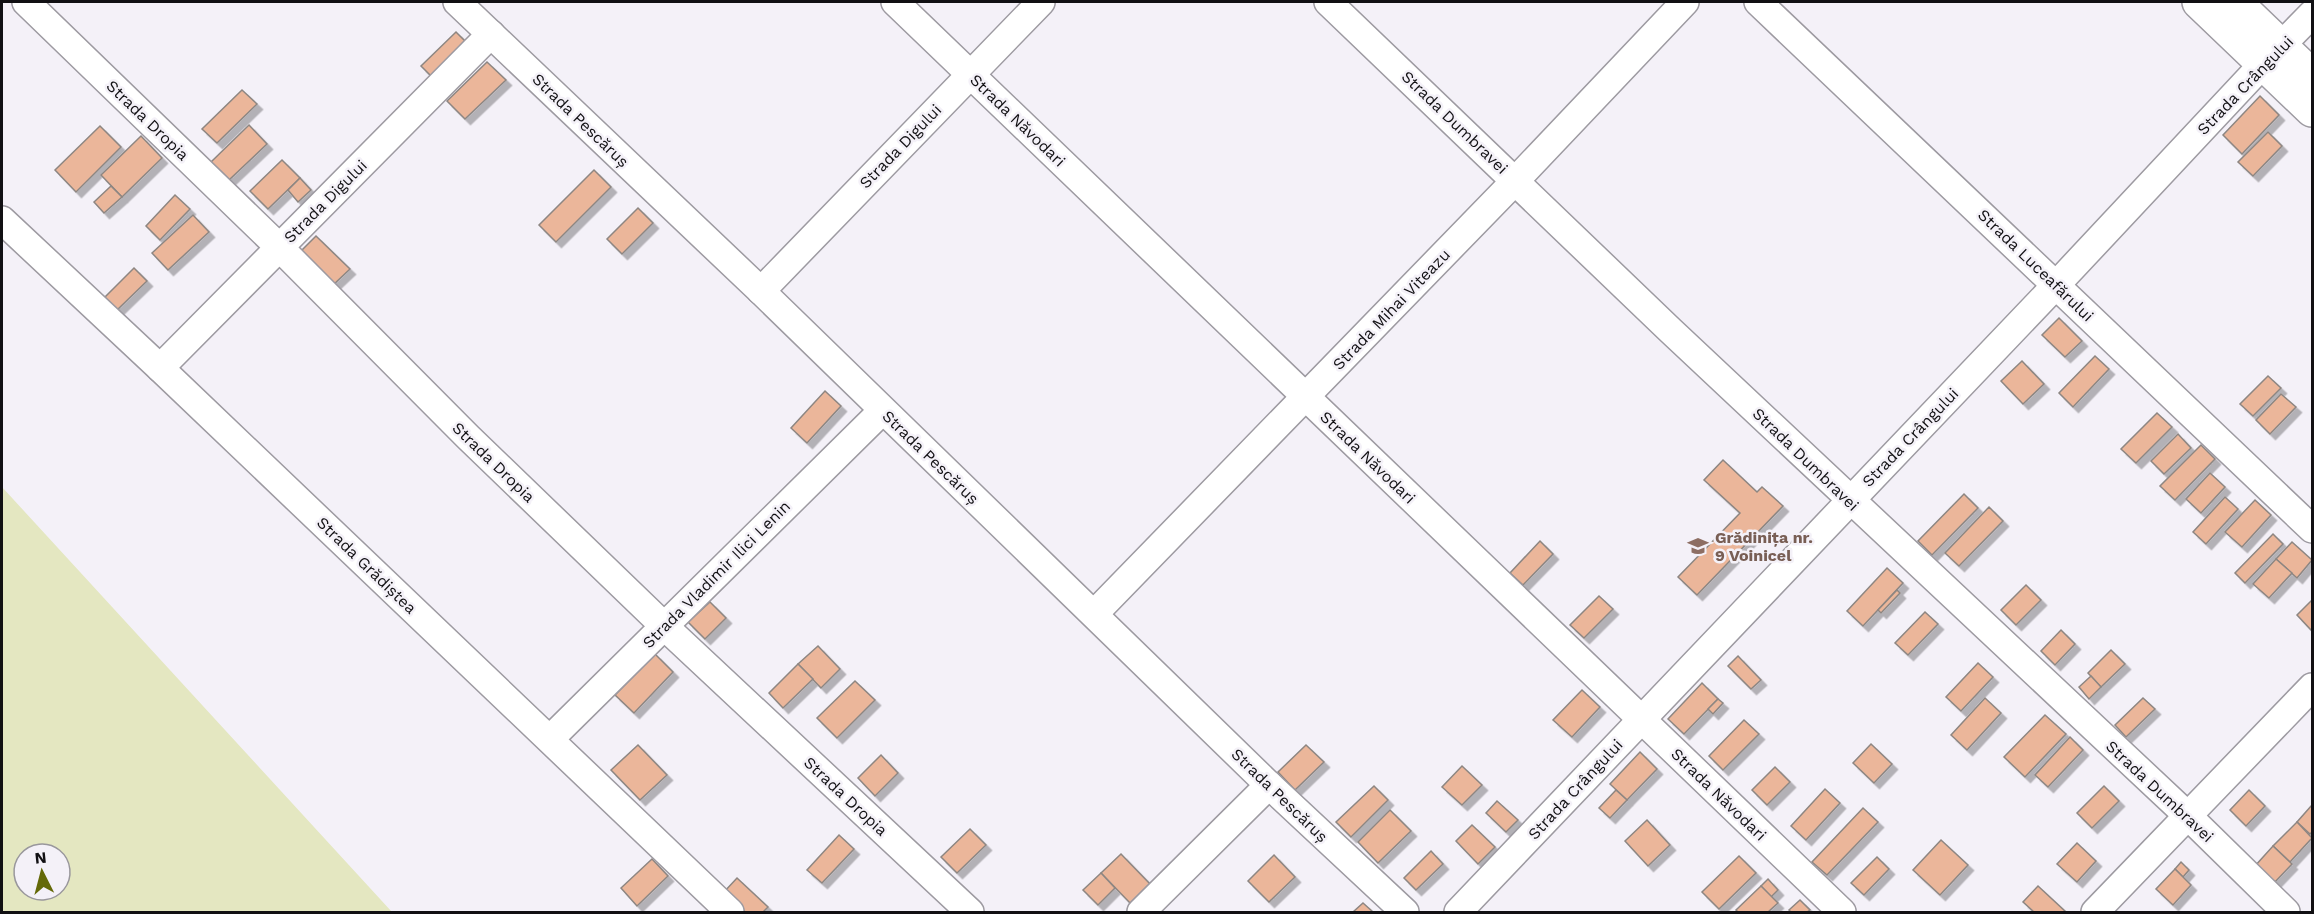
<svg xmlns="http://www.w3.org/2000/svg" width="2314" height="914" font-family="'Work Sans',sans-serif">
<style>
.green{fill:#e4e7c1;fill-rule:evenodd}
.building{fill:#ebb69a;stroke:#8d8682;stroke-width:1.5;filter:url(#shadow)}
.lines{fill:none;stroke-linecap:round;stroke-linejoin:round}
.minor-casing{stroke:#9d9aa1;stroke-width:30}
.major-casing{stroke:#9d9aa1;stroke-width:36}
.minor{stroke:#fff;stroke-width:27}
.major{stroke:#fff;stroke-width:33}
.labels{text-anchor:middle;stroke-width:5;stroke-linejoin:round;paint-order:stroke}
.street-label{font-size:16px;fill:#111013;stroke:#f4f1f8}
.education-label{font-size:16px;font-weight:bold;fill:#785e54;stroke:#f4f1f8;text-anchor:start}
</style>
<defs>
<filter id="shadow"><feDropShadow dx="5.5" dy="5.5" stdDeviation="0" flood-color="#0004"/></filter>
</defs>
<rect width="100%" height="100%" fill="#f4f1f8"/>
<path class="green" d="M2,487l390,425h-390zM24,854h36v36h-36z"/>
<g class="building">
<path d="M456,32l14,14 -35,34 -14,-14z"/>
<path d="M487,62l19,18 -41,39 -18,-18z"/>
<path d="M242,90l15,14 -40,39 -15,-14z"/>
<path d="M2260,96l19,19 -37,39 -19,-19z"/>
<path d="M249,125l18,19 -38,36 -18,-18z"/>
<path d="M100,126l21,21 -45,45 -21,-22z"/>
<path d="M2268,132l14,14 -29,30 -15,-14z"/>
<path d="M141,136l21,22 -40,39 -21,-22z"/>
<path d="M282,160l18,18 -32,31 -18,-18z"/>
<path d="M594,170l17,17 -55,55 -17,-17z"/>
<path d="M300,178l11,12 -13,12 -10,-12z"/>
<path d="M111,186l11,11 -18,16 -10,-11z"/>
<path d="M175,195l15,14 -30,31 -14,-14z"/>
<path d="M638,208l15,15 -31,31 -15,-15z"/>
<path d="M193,215l16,17 -41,38 -16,-17z"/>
<path d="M316,236l34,33 -18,17 -33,-33z"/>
<path d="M134,268l13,13 -32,31 -12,-13z"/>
<path d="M2059,318l23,23 -17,16 -23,-22z"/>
<path d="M2095,356l14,13 -36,38 -14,-14z"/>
<path d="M2022,361l22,23 -21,20 -22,-23z"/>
<path d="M2268,376l13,12 -28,28 -13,-12z"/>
<path d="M825,391l16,15 -34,37 -16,-15z"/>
<path d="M2281,394l15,13 -26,27 -14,-14z"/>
<path d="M2157,413l15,14 -36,36 -15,-14z"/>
<path d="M2178,434l13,14 -27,26 -13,-13z"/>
<path d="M2201,445l14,14 -40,41 -15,-14z"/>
<path d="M1723,460l34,32 5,-5 21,19 -86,89 -19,-18 62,-64 -36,-33z"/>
<path d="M2210,473l15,14 -24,26 -15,-14z"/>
<path d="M1964,494l14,14 -46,47 -14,-14z"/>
<path d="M2225,497l13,12 -32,35 -13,-12z"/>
<path d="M2255,500l16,15 -29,32 -17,-15z"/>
<path d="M1989,507l14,14 -44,45 -14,-13z"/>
<path d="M2273,534l10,10 -38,39 -10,-10z"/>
<path d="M1540,541l13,13 -30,31 -13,-12z"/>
<path d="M2292,542l20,18 -15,18 -21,-19z"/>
<path d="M2276,559l16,14 -23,25 -16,-14z"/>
<path d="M1887,568l16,15 -40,43 -16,-15z"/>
<path d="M2026,585l15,15 -25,25 -15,-15z"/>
<path d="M1897,590l3,3 -19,20 -3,-3z"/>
<path d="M1599,596l14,13 -29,29 -14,-13z"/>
<path d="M2312,600v31l-15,-16z"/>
<path d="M710,602l16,16 -21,21 -17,-17z"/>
<path d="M1925,612l13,12 -30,31 -13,-12z"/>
<path d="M2061,630l14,14 -20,21 -14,-14z"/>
<path d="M818,646l22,23 -19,19 -23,-24z"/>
<path d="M2111,650l14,14 -24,23 -13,-14z"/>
<path d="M655,654l18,18 -39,41 -19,-18z"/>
<path d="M1738,656l23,24 -10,9 -23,-23z"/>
<path d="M1978,663l15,14 -32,34 -15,-14z"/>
<path d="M798,664l15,15 -30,29 -14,-15z"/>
<path d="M2091,676l10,11 -12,12 -10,-12z"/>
<path d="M855,681l20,19 -38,38 -20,-20z"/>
<path d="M1702,683l16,16 -34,35 -16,-15z"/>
<path d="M1582,690l18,17 -28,30 -19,-17z"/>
<path d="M1985,698l16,15 -34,37 -16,-15z"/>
<path d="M2143,698l12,11 -29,28 -11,-12z"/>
<path d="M1718,699l5,4 -10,11 -5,-5z"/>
<path d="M2045,715l21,19 -41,43 -21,-20z"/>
<path d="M1744,720l15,14 -36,36 -14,-14z"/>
<path d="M2070,737l13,13 -35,37 -13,-12z"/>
<path d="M1871,744l21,20 -18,19 -21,-20z"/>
<path d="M638,745l29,30 -27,25 -29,-30z"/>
<path d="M1306,745l18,17 -29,28 -17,-18z"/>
<path d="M1640,752l17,17 -30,31 -17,-16z"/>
<path d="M881,755l17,18 -23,23 -17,-18z"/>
<path d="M1462,766l20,19 -20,20 -20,-18z"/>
<path d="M1775,767l15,15 -23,23 -15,-15z"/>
<path d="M1374,786l14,14 -37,37 -15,-15z"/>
<path d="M2104,786l15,15 -27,27 -15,-15z"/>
<path d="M1825,789l15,14 -34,37 -15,-14z"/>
<path d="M1616,790l11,10 -17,18 -11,-10z"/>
<path d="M2249,790l16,16 -19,20 -16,-16z"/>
<path d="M1497,801l21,19 -12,12 -20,-19z"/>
<path d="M2312,805v27l-2,2 -13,-12z"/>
<path d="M1863,808l15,14 -51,53 -15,-13z"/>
<path d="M1390,810l21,21 -33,32 -20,-21z"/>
<path d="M1647,820l23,25 -22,21 -23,-25z"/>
<path d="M2297,822l15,16 -22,24 -17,-16z"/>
<path d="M1472,825l23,22 -17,17 -22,-23z"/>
<path d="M970,829l16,16 -29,28 -16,-16z"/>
<path d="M839,835l15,14 -32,34 -15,-13z"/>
<path d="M1941,840l27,25 -28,30 -27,-25z"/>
<path d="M2077,843l19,18 -19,21 -20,-18z"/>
<path d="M2273,846l19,18 -18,19 -19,-17z"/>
<path d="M1431,851l12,13 -27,26 -12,-12z"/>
<path d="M1121,854l30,31 -20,19 -30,-31z"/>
<path d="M1274,855l21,22 -26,25 -21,-21z"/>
<path d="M1739,856l17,17 -37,36 -17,-17z"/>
<path d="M1877,857l12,12 -25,26 -13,-12z"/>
<path d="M652,859l16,17 -31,30 -16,-18z"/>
<path d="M2181,862l8,8 -6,7 -8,-8z"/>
<path d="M2175,869l16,16 -18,20 -17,-16z"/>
<path d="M1101,873l14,15 -17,17 -15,-15z"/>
<path d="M737,878l31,29 -5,5h-18l-21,-20z"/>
<path d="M1768,879l10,11 -7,7 -10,-11z"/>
<path d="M1761,886l17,17 -10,9h-30l-2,-2z"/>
<path d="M2038,886l28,26h-32l-11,-10z"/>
<path d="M1800,900l10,10 -3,2h-16l-2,-2z"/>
<path d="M1363,903l10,9h-20z"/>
</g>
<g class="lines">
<g class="minor-casing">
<g id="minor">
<path d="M26,2l253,245 189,190 195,188 307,287"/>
<path d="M457,2l304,289 508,494 136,127"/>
<path d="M895,2l947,910"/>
<path d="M1328,2l342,328 517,485 99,97"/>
<path d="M1758,2l554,527"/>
<path d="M2,220l158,148 570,544"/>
<path d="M761,291l280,-289"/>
<path d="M160,368l331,-334"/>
<path d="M1094,614l422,-434 169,-178"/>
<path d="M550,739l332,-328"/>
<path d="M1141,912l128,-127"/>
<path d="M1458,912l599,-628 206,-220 49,-50"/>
<path d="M2095,912l217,-225"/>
</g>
</g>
<g class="major-casing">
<g id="major">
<path d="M2199,2l113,108"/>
<path d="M2235,2l77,74"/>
</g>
</g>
<use href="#minor" class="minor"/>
<use href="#major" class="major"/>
</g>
<defs>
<g id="school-bare" transform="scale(1.62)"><path d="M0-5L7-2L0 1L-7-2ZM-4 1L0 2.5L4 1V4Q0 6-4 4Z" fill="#8d6e63" stroke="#f4f1f8" stroke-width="2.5" paint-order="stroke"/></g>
</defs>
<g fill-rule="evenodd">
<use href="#school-bare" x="1698" y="546"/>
</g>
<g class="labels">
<g class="street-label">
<text transform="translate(2245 85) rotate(-46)" y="6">Strada Crângului</text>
<text transform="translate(148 120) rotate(44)" y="6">Strada Dropia</text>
<text transform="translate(581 120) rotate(44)" y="6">Strada Pescăruș</text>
<text transform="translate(1018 120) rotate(44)" y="6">Strada Năvodari</text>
<text transform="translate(1455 122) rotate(44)" y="6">Strada Dumbravei</text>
<text transform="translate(900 146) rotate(-46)" y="6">Strada Digului</text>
<text transform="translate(325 201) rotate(-45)" y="6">Strada Digului</text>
<text transform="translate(2036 265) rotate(44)" y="6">Strada Luceafărului</text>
<text transform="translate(1391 309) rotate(-46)" y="6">Strada Mihai Viteazu</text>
<text transform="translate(1910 437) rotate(-46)" y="6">Strada Crângului</text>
<text transform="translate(931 457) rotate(44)" y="6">Strada Pescăruș</text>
<text transform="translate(1368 457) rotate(44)" y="6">Strada Năvodari</text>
<text transform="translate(1806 459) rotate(44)" y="6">Strada Dumbravei</text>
<text transform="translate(494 462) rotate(44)" y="6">Strada Dropia</text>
<text transform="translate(367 565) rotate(44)" y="6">Strada Grădiștea</text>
<text transform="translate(716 574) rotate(-45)" y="6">Strada Vladimir Ilici Lenin</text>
<text transform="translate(1575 789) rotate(-47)" y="6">Strada Crângului</text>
<text transform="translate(2160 791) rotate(43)" y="6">Strada Dumbravei</text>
<text transform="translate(1719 794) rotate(44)" y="6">Strada Năvodari</text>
<text transform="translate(1280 795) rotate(44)" y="6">Strada Pescăruș</text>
<text transform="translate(846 796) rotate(43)" y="6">Strada Dropia</text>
</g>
<g class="education-label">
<text x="1715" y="543">Grădinița nr.<tspan x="1715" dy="18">9 Voinicel</tspan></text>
</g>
</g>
<rect width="2314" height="914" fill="none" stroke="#111013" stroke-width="6"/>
<g transform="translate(42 872) rotate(354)"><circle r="28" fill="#f4f1f8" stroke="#99979c" stroke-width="1.5"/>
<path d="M0-4.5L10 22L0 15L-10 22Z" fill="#646908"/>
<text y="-9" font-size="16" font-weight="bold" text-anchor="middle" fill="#111013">N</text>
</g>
</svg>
